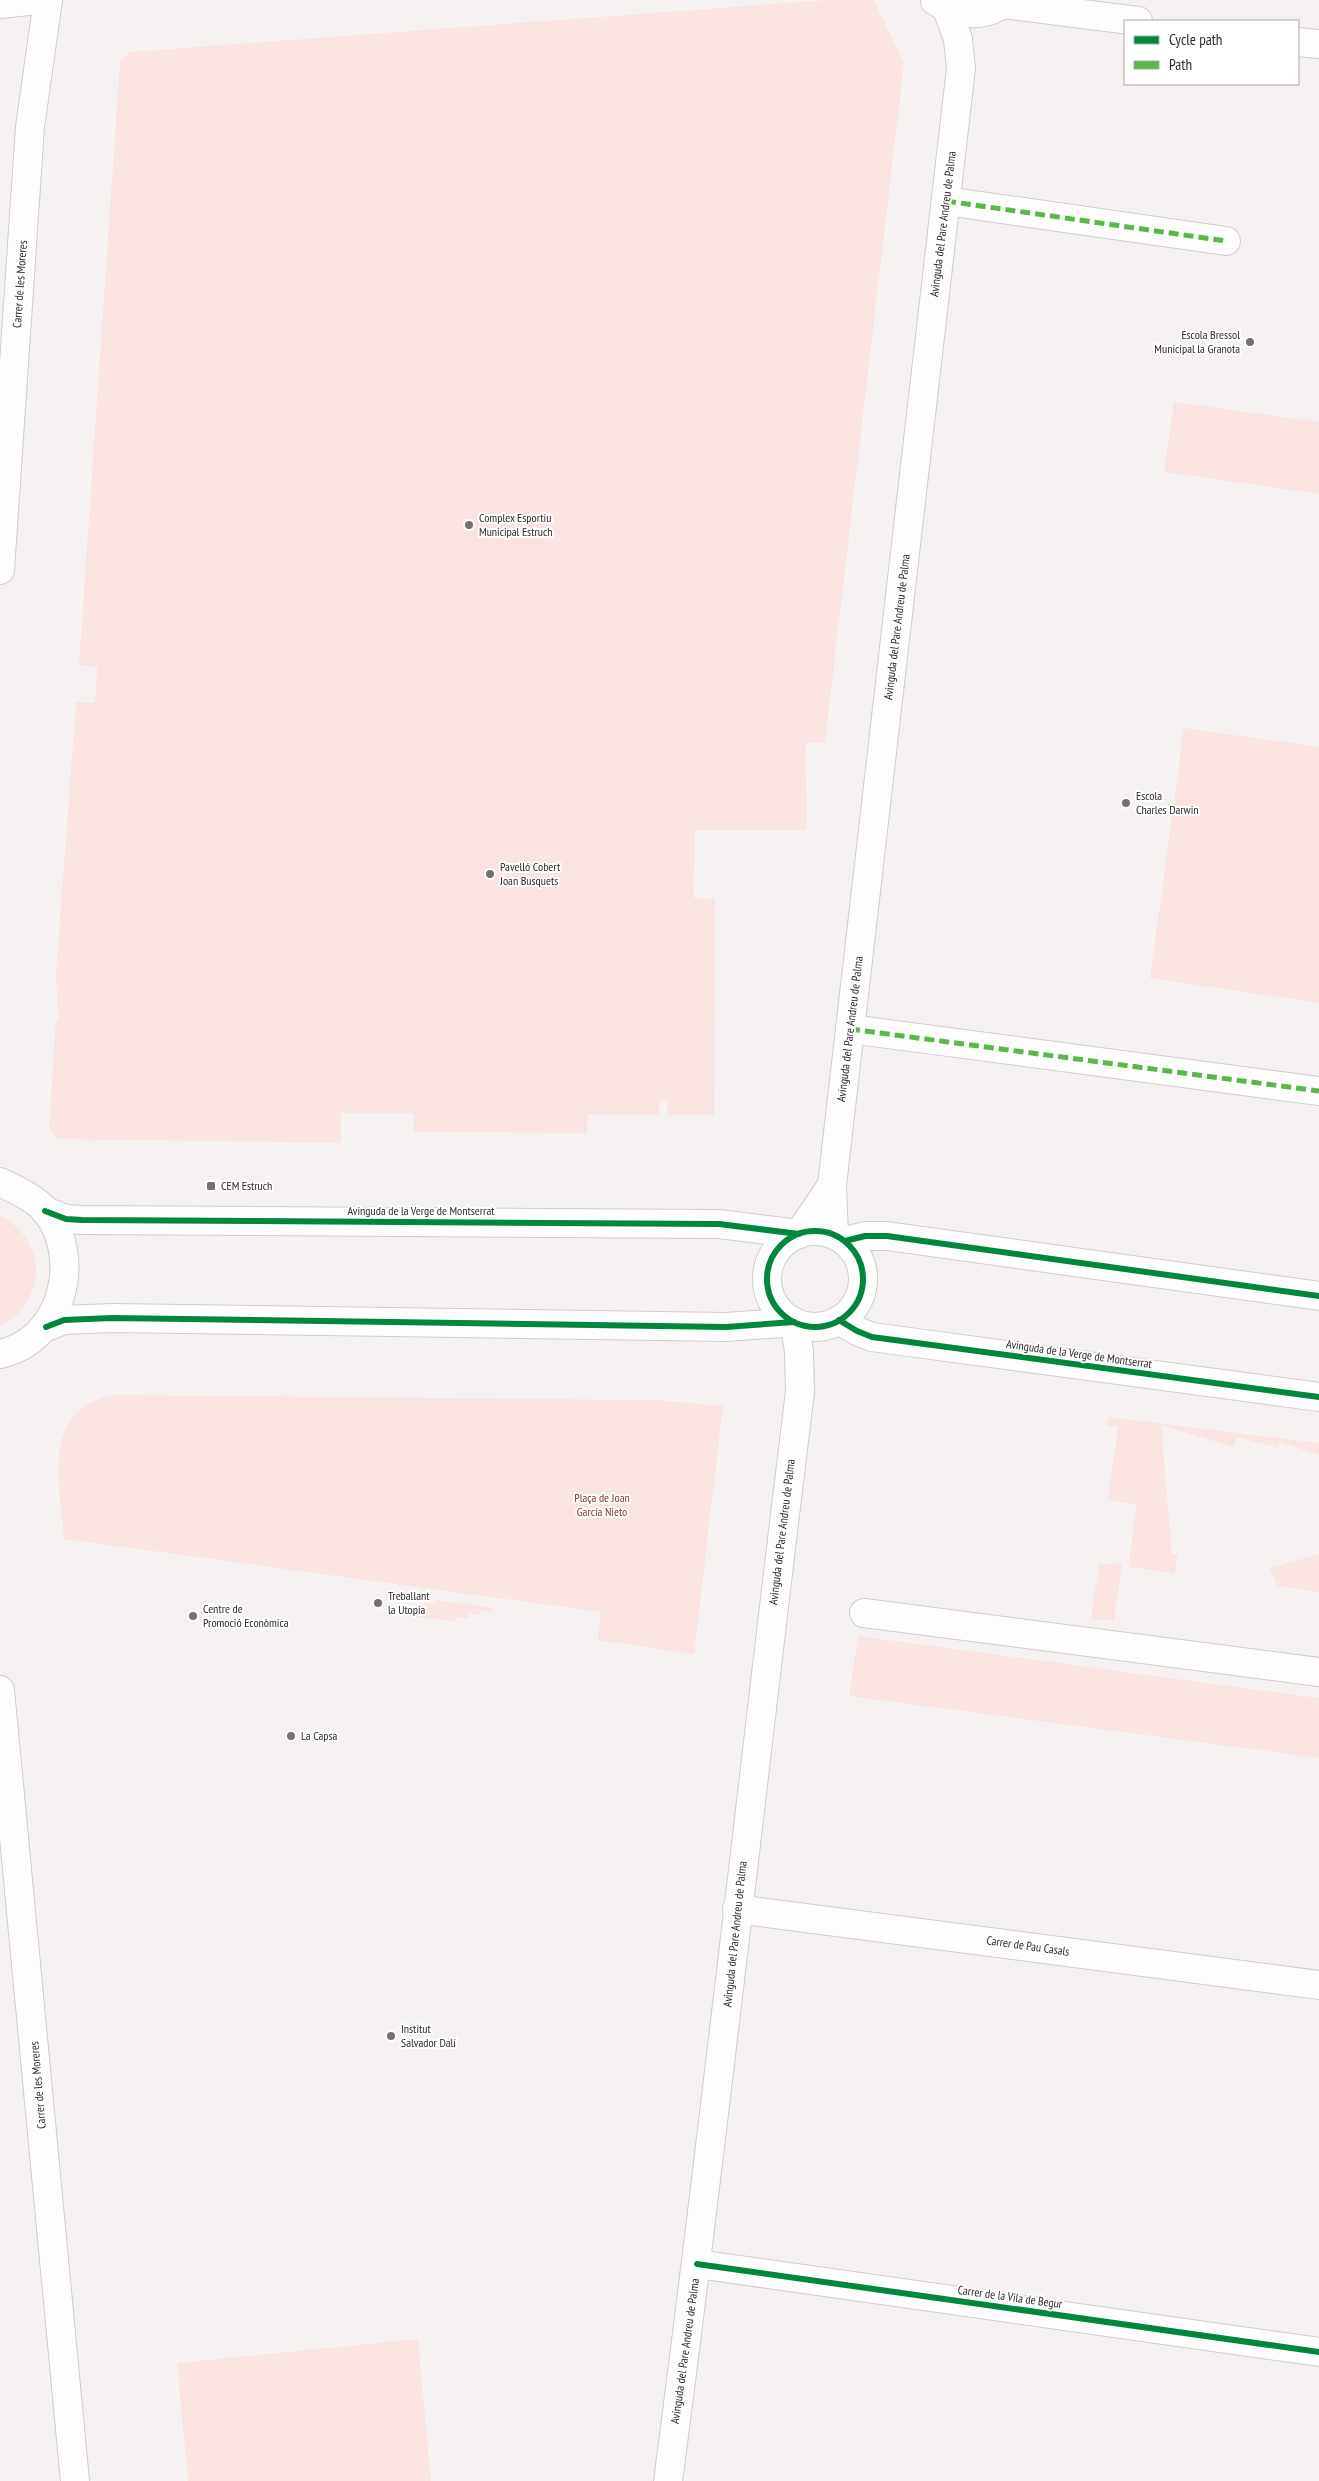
<svg xmlns="http://www.w3.org/2000/svg" width="1319" height="2481" font-family="'PT Sans Narrow',sans-serif">
<style>
.green{fill:#f9e4e2}
.lines{fill:none;stroke-linecap:round;stroke-linejoin:round}
.minor-casing{stroke:#d0cccc;stroke-width:30}
.minor{stroke:#fefdfd;stroke-width:28}
.quiet{stroke:#58b947;stroke-width:5;stroke-dasharray:10 5;stroke-linecap:butt}
.cycleway-casing{stroke:#fff;stroke-width:9}
.cycleway{stroke:#00873e;stroke-width:6}
.poi-dot{fill:#747170;stroke:#fff;stroke-width:2}
.labels{text-anchor:middle;stroke-width:4;stroke-linejoin:round;paint-order:stroke}
.street-label{font-size:12px;fill:#2e2b2a;stroke:#fff}
.poi-label{font-size:12px;fill:#2e2b2a;stroke:#fff;text-anchor:start}
.park-label{font-size:12px;fill:#83352e;stroke:#fff}
</style>
<rect width="100%" height="100%" fill="#f7f2f2"/>
<g class="green">
<path d="M827,0h47l30,63 -79,679 -19,1 1,87h-112l-1,68 21,1 -1,216h-47v-15l-8,1v14l-71,-1 -1,19 -173,-1v-19h-73v30l-283,-4 -9,-9 7,-111h2l-2,-46 20,-271 19,1 2,-36 -18,-2 41,-603 9,-10z"/>
<path d="M1174,402l145,20v72l-155,-22z"/>
<path d="M1184,728l135,19v256l-169,-25z"/>
<path d="M0,1215c33,18 47,55 26,88 -6,9 -15,19 -26,22z"/>
<path d="M116,1395l540,5 67,6 -29,248 -96,-14 3,-28 -537,-73c-4,-56 -25,-131 52,-144z"/>
<path d="M1109,1417l210,26v12l-39,-13 -2,6 -41,-11 -4,10 -72,-22 11,129h5l-2,19 -47,-6 9,-62 -29,-5 10,-73 -11,-2z"/>
<path d="M1319,1554v38l-42,-6 -7,-18z"/>
<path d="M1099,1563l23,2 -8,56 -23,-2z"/>
<path d="M436,1600l56,8v4l-12,-1v4l-11,-1 -1,4 -11,-1 -2,5 -56,-8v-5l12,2 1,-4 11,1 1,-5 11,2z"/>
<path d="M858,1636l461,62v60l-470,-62z"/>
<path d="M418,2339l13,142h-243l-11,-118z"/>
</g>
<g class="lines">
<g class="minor-casing">
<g id="minor">
<path d="M935,1c23,15 51,18 73,-1"/>
<path d="M0,4l38,-4"/>
<path d="M1003,4l135,17"/>
<path d="M1298,42l21,2"/>
<path d="M946,201l280,40"/>
<path d="M0,570l30,-443 18,-127"/>
<path d="M850,1029l469,62"/>
<path d="M0,1182c16,8 33,15 45,28 39,48 17,131 -45,144"/>
<path d="M832,1185l129,-1117 -3,-29 -11,-30"/>
<path d="M45,1211l21,8 16,1 637,4 80,10"/>
<circle cx="815" cy="1279" r="48"/>
<path d="M799,1234l33,-49 2,49"/>
<path d="M845,1241l20,-5h22l432,60"/>
<path d="M839,1320l18,11 15,6 447,60"/>
<path d="M46,1327l18,-7 48,-2 614,9 68,-5"/>
<path d="M864,1613l455,59"/>
<path d="M0,1690l75,791"/>
<path d="M737,1909l582,76"/>
<path d="M697,2264l622,88"/>
<path d="M668,2481c48,-362 87,-726 132,-1089l-1,-41 -5,-29"/>
</g>
</g>
<use href="#minor" class="minor"/>
<g class="quiet">
<path d="M946,201l280,40"/>
<path d="M850,1029l469,62"/>
</g>
<g class="cycleway-casing">
<g id="cycleway">
<path d="M45,1211l21,8 16,1 637,4 80,10"/>
<circle cx="815" cy="1279" r="48"/>
<path d="M845,1241l20,-5h22l432,60"/>
<path d="M839,1320l18,11 15,6 447,60"/>
<path d="M46,1327l18,-7 48,-2 614,9 68,-5"/>
<path d="M697,2264l622,88"/>
</g>
</g>
<use href="#cycleway" class="cycleway"/>
</g>
<g class="poi-dot">
<circle cx="1250" cy="342" r="5"/>
<circle cx="469" cy="525" r="5"/>
<circle cx="1126" cy="803" r="5"/>
<circle cx="490" cy="874" r="5"/>
<rect x="206" y="1181" width="10" height="10" rx="2.5"/>
<circle cx="378" cy="1603" r="5"/>
<circle cx="193" cy="1616" r="5"/>
<circle cx="291" cy="1736" r="5"/>
<circle cx="391" cy="2036" r="5"/>
</g>
<g class="labels">
<g class="street-label">
<text transform="translate(943 224) rotate(-83)" y="4">Avinguda del Pare Andreu de Palma</text>
<text transform="translate(20 284) rotate(-86)" y="4">Carrer de les Moreres</text>
<text transform="translate(897 627) rotate(-83)" y="4">Avinguda del Pare Andreu de Palma</text>
<text transform="translate(850 1029) rotate(-83)" y="4">Avinguda del Pare Andreu de Palma</text>
<text x="421" y="1215">Avinguda de la Verge de Montserrat</text>
<text transform="translate(1079 1354) rotate(8)" y="4">Avinguda de la Verge de Montserrat</text>
<text transform="translate(782 1532) rotate(-83)" y="4">Avinguda del Pare Andreu de Palma</text>
<text transform="translate(735 1934) rotate(-84)" y="4">Avinguda del Pare Andreu de Palma</text>
<text transform="translate(1028 1946) rotate(8)" y="4">Carrer de Pau Casals</text>
<text transform="translate(38 2085) rotate(-95)" y="4">Carrer de les Moreres</text>
<text transform="translate(1010 2297) rotate(8)" y="4">Carrer de la Vila de Begur</text>
<text transform="translate(685 2351) rotate(-82)" y="4">Avinguda del Pare Andreu de Palma</text>
</g>
<g class="poi-label">
<text x="1240" y="339" text-anchor="end">Escola Bressol<tspan x="1240" dy="14">Municipal la Granota</tspan></text>
<text x="479" y="522">Complex Esportiu<tspan x="479" dy="14">Municipal Estruch</tspan></text>
<text x="1136" y="800">Escola<tspan x="1136" dy="14">Charles Darwin</tspan></text>
<text x="500" y="871">Pavelló Cobert<tspan x="500" dy="14">Joan Busquets</tspan></text>
<text x="221" y="1190">CEM Estruch</text>
<text x="388" y="1600">Treballant<tspan x="388" dy="14">la Utopia</tspan></text>
<text x="203" y="1613">Centre de<tspan x="203" dy="14">Promoció Econòmica</tspan></text>
<text x="301" y="1740">La Capsa</text>
<text x="401" y="2033">Institut<tspan x="401" dy="14">Salvador Dalí</tspan></text>
</g>
<g class="park-label">
<text x="602" y="1502">Plaça de Joan<tspan x="602" dy="14">García Nieto</tspan></text>
</g>
</g>
<rect x="1124" y="20" width="175" height="65" fill="#ffffff" stroke="#abaaaa"/>
<rect x="1134" y="36" width="25" height="8" fill="#00873e" stroke="#abaaaa"/>
<text x="1169" y="45" font-size="15" fill="#2e2b2a">Cycle path</text>
<rect x="1134" y="61" width="25" height="8" fill="#58b947" stroke="#abaaaa"/>
<text x="1169" y="70" font-size="15" fill="#2e2b2a">Path</text>
</svg>
